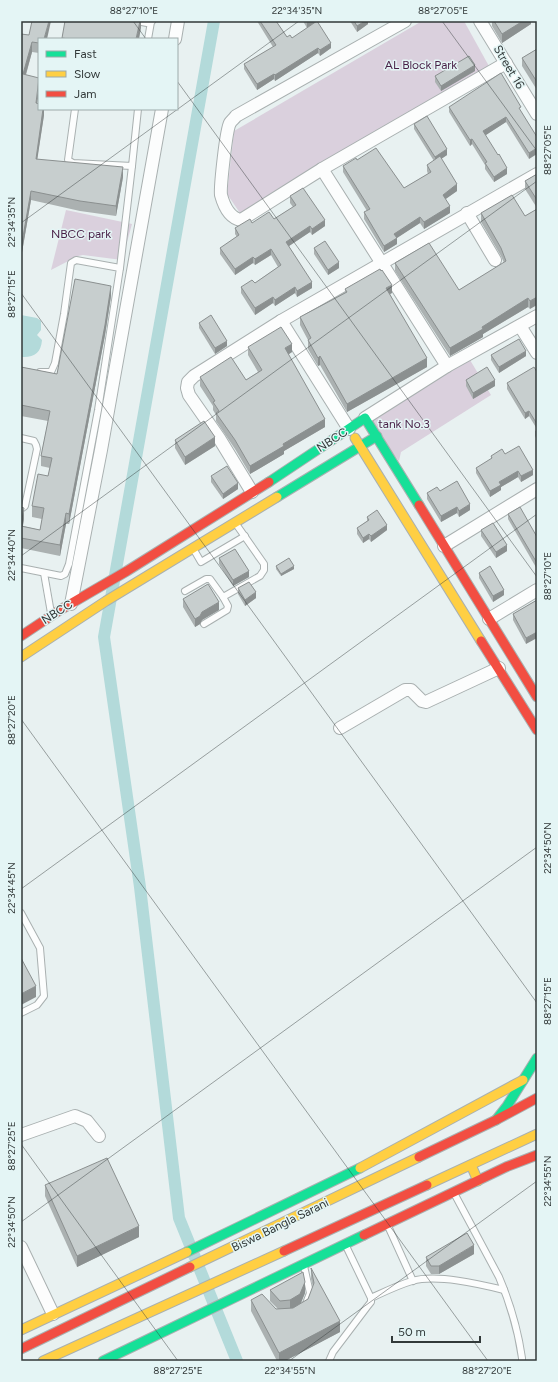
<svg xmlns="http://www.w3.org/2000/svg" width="558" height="1382" font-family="Figtree,sans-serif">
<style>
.green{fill:#dad0dd}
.water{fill:#b3dada}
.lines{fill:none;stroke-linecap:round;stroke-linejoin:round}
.canal{stroke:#b3dada;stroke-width:12}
.lane-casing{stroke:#a9b0b0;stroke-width:8}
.street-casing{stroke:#a9b0b0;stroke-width:14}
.fast-casing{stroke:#a9b0b0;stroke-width:11}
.slow-casing{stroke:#a9b0b0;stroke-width:11}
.jam-casing{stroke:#a9b0b0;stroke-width:11}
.lane{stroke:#fcfdfd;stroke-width:6}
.street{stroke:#fcfdfd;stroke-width:12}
.fast{stroke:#16e098;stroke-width:9}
.slow{stroke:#ffcf43;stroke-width:9}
.jam{stroke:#f24e42;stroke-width:9}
.wall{fill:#abb1b1}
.shaded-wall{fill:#8b9090}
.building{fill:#c7cece;stroke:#8b9090}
.ticks{fill:none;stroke:#323939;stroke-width:1;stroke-opacity:0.45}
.labels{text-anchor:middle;stroke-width:3;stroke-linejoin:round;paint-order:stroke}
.park-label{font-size:12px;fill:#481f46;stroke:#e4f5f5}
.street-label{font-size:12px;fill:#323939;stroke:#e4f5f5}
.neatline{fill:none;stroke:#323939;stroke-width:1.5}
.ticks-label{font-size:10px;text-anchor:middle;fill:#323939}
</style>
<rect width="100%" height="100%" fill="#e8f1f1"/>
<g class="green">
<path d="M422,21h42l26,47 -250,145 -13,-19 7,-63z"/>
<path d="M66,210l66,14 -10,36 -39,-5 -5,1 -27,14z"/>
<path d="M470,360l21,35 -90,57 -2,9 -32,-40z"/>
</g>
<path class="water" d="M21,315l16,3 4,3v9l-4,5 5,5c-1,13 -8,18 -21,17z"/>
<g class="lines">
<path class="canal" d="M214,21l-110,616 36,250 39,331 58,143"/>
<g class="lane-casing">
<g id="lane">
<path d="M136,21l11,2 5,-2"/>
<path d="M148,39l3,-17"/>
<path d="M75,109l-7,51 5,3 59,3 6,-57"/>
<path d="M120,268l12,-102"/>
<path d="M21,438l13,3 2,4 1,4 -12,57 -4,3"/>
<path d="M194,550l7,12 44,-26"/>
<path d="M21,568l40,8 4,-2 4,-10 29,-154 22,-142 -44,-8 -5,3 -7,51 -9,49 -4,9h-11"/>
<path d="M44,573l7,40"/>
<path d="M185,591l21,-12h4l13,18"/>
<path d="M204,624l23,-14 1,-4 -5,-9 37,-21 4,-6v-6l-28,-40"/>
<path d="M21,913l19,35 4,48 -7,9 -16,8"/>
<path d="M454,1193l45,84c11,26 19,53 23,81v3"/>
<path d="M388,1226l25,55"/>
<path d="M304,1266l6,27 -5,13"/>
<path d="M371,1298c13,-6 27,-13 41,-17 25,-7 67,3 92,9"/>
<path d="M329,1361l4,-9 34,-45 4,-5v-4l-25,-52"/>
</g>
</g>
<g class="street-casing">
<g id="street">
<path d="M405,21l-169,95c-2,3 -5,5 -6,7 -4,7 -10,65 -9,72 3,11 8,23 20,25l81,-51 184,-106"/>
<path d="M480,21l57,93"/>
<path d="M175,39l3,-18"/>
<path d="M322,169l125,197"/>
<path d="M467,213l28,47"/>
<path d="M281,321l68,108"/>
<path d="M520,326l17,27"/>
<path d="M365,418l82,-52 90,-50"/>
<path d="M252,492l-33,-54 -30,-43 -2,-7 1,-6 6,-6 87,-55 256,-147"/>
<path d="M444,546l93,-57"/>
<path d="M71,604l30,-154 61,-341"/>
<path d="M489,619l48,-29"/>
<path d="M340,728l65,-38h6l11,11 4,1 73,-34"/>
<path d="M21,1135l54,-19 12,5 12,15"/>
<path d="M21,1247l32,67"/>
</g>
</g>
<g class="fast-casing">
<g id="fast">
<path d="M269,482l96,-64 54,87"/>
<path d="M277,497l100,-61"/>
<path d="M496,1120l11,-14 30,-48"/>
<path d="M187,1252l173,-84"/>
<path d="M103,1361l261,-126"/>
</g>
</g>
<g class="slow-casing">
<g id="slow">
<path d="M355,438l126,203"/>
<path d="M21,657l85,-56 171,-104"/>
<path d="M471,1165l7,16"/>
<path d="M360,1168l163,-88"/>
<path d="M427,1185l110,-51"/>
<path d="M190,1267l229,-110"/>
<path d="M21,1330l166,-78"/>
<path d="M43,1361l241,-110"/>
</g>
</g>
<g class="jam-casing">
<g id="jam">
<path d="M419,505l118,192"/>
<path d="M21,636l39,-26 67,-39 142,-89"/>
<path d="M481,641l56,89"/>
<path d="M419,1157l77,-37 41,-22"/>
<path d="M364,1235l142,-68 31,-12"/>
<path d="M284,1251l143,-66"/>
<path d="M21,1349l169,-82"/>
</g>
</g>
<use href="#lane" class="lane"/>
<use href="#street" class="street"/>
<use href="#fast" class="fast"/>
<use href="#slow" class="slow"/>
<use href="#jam" class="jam"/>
</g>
<g class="wall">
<path d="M257,21h19l11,16 44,11 -11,8 -2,-3 -43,28 -1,-2 -17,11 -13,-21v-5l29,-17z"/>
<path d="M303,21h14l-10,7z"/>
<path d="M350,21h18v3l-11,8z"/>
<path d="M492,21h39v3l-29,19 -10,-17z"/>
<path d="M21,34l18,5v14l-7,-1 -6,23 11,29 7,5v6l-7,44 86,18 -7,39 -36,-5 -49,-11 -10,58z"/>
<path d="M537,49v41l-15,-24v-8z"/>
<path d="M475,71l-34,20 -6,-9v-6z"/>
<path d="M449,107l72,5 16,25 -8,22 -23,-37 -21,13 22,39 -13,8 -9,-13v-4l-13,-21 -2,2 -21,-34z"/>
<path d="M414,124l33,31 -6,4 16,32 -12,8 5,14 -26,16 -4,-6 -24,15 1,6 -13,8 -20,-33v-7l3,-1 -24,-39v-6l14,-6 47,28 24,-14 -1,-3v-6l7,-4 -20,-32z"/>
<path d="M537,174v34l-12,-19v-8z"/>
<path d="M290,196l35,30 -13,9 -2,-3 -21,14 23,42 -15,9 -2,-4 -20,13 -2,-3 -18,12 -14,-22v-6l14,-4 23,-16 -7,-12 -16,10 -2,-2 -18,12 -15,-21v-6l17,-11 -2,-3v-6l17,-5 22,-4 19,-12 -3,-4z"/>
<path d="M537,209l-7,100 -2,-2 -45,27v3l-33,19 -55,-85v-8l64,27 45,-27 -3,-7 -20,-34v-9l44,3z"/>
<path d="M314,248l25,20 -11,7 -14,-21z"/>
<path d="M345,289l47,4 -2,1 37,73 -80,45 -27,-47 -2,1 -10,-17v-9l-8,-15v-8l45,-25z"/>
<path d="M111,296l-6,39 -36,189h-3l-6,32 -39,-8v-41l3,12 -1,7 17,4 2,-11 -10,-2v-11l16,-30 2,-8 -9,-2v-10l7,-35 -27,-5v-49l36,7z"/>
<path d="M199,323l28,23 -12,8 -16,-26z"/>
<path d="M248,347l44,5 -4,2 37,73 -41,24v3l-34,20 -15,-25 -19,-28v-6l-3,-5v-4l-13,-20v-9l46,3 12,-8 -10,-17z"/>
<path d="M491,355l35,1 -27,17 -8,-13z"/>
<path d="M537,372v57l-8,-13 -4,3 -18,-30v-6z"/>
<path d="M466,380l29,6 -22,13 -7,-13z"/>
<path d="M537,430v10l-2,-4v-5z"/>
<path d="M175,440l40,6 -30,19 -10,-17z"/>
<path d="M505,454l28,21 -12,7 -3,-5 -17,10v3l-11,7 -14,-24v-5l15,-9v-3z"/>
<path d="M211,476l27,13 -15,10 -12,-17z"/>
<path d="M440,491l30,19 -11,7 -2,-4 -16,9 -14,-23v-6z"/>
<path d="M537,497v9l-1,-2v-6z"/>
<path d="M508,514l29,23v32l-29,-50z"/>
<path d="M367,517l20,13 -16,12 -2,-3 -6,4 -6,-9v-6l10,-7z"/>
<path d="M481,530l26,21 -11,7 -15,-22z"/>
<path d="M219,558l30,19 -16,9 -14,-22z"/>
<path d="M276,566l18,3 -13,7 -5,-7z"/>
<path d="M479,573l25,22 -11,7 -14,-24z"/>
<path d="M238,588l18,10 -11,8 -7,-12z"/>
<path d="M183,599l36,11 -17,10 -2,4 -5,3 -12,-20z"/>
<path d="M537,600l-11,44 -13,-24v-6z"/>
<path d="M45,1185l94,52 -62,30 -32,-71z"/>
<path d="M474,1254l-35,20h-8l-5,-8v-9z"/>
<path d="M311,1268l29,64 -55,29h-8l-26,-50v-11l25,9h2l-8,-8v-11l35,3 -4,10 7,-4 5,-12 -2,-8z"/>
</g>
<g class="shaded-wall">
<path d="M49,21h2l-4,18h-3z"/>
<path d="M140,21h1v7l-2,11h-3z"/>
<path d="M309,21h8l-10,7v-6z"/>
<path d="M365,21h3v3l-11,8v-6z"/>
<path d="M523,21h8v3l-29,19v-9z"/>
<path d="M32,42v10l-9,32v-10z"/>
<path d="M331,43v5l-11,8v-6z"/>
<path d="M318,48v5l-43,28v-6z"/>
<path d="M475,65v6l-34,20v-5z"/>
<path d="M274,74v5l-17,11v-6z"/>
<path d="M39,81v10l-3,22v-10z"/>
<path d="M43,109h1v6l-8,53v-9z"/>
<path d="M506,117v5l-23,15v-6z"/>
<path d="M472,139v5l-2,2v-6z"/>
<path d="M537,148v6l-8,5v-6z"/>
<path d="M447,149v6l-12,8v-6z"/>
<path d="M123,167v10l-7,39v-10z"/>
<path d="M507,168v6l-13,8v-5z"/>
<path d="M457,184v7l-14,10v-6z"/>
<path d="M31,191v9l-10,58v-10z"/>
<path d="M450,206v7l-26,16v-7z"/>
<path d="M420,217v6l-26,17v-6z"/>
<path d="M325,220v6l-13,9v-6z"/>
<path d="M310,226v6l-24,16v-6z"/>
<path d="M397,238v6l-13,8v-6z"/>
<path d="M271,249v6l-16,10v-6z"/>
<path d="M253,257v6l-18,12v-6z"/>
<path d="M339,262v6l-11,7v-5z"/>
<path d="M312,282v6l-15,9v-6z"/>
<path d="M392,285v8l-6,3v-8z"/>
<path d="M111,286v10l-6,39 -36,189v-10z"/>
<path d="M295,287v6l-20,13v-6z"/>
<path d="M273,297v6l-18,12v-7z"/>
<path d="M537,297v8l-7,4v-8z"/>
<path d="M528,298v9l-45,27v3l-33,19v-8l32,-21z"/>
<path d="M227,341v5l-12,8v-6z"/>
<path d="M292,344v8l-7,5v-9z"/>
<path d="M526,351v5l-27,17v-6z"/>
<path d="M320,356v9l-2,1v-8z"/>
<path d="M427,358v9l-80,45v-8z"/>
<path d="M495,380v6l-22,13v-6z"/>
<path d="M529,411v5l-4,3v-6z"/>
<path d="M325,419v8l-41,24v3l-34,20v-8l33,-22z"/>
<path d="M215,437v9l-30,19v-8z"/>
<path d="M533,470v5l-12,7v-6z"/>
<path d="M518,471v6l-17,10v3l-11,7v-6l9,-9z"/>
<path d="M238,483v6l-15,10v-5z"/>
<path d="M470,504v6l-11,7v-6z"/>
<path d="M457,507v6l-16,9v-6z"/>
<path d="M24,508v11l-3,16v-10z"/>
<path d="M66,513v11l-6,32v-11z"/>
<path d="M387,525v5l-16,12v-6z"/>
<path d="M369,534v5l-6,4v-5z"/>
<path d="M507,545v6l-11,7v-6z"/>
<path d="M294,566v3l-13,7v-2z"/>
<path d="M249,571v6l-16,9v-6z"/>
<path d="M504,590v5l-11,7v-6z"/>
<path d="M256,592v6l-11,8v-6z"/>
<path d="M219,602v8l-17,10 -2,4 -5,3v-8l7,-7z"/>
<path d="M537,632v6l-11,6v-6z"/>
<path d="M36,986v11l-15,8v-11z"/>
<path d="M139,1226v11l-62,30v-11z"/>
<path d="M474,1245v9l-35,20v-8z"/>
<path d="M305,1282v11l-5,12 -10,6v-11z"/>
<path d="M340,1321v11l-55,29h-6v-8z"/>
</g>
<g class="building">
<path d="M32,21h17l-5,18h-5v4l-7,-1 -9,32 16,4 -3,25 3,1v5h4l-7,50 87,8 -7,39 -36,-5 -49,-10 -10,57v-214l8,1z"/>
<path d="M65,21h75l-4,18h-67l-7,-1z"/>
<path d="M260,21h16l11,16 3,-2 2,3 25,-17 14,22 -11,7 -2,-2 -43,27 -1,-1 -17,10 -13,-20 32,-19z"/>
<path d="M354,21h11l-8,5z"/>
<path d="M494,21h29l-21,13z"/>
<path d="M537,49v33l-15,-24z"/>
<path d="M469,56l6,9 -34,21 -6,-10z"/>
<path d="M501,73l20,34 -2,1 18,29v11l-8,5 -23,-36 -23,14 15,24 1,-1 8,14 -13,9 -9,-14 2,-1 -15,-23 -2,1 -21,-33z"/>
<path d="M427,116l20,33 -12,8 -21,-33z"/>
<path d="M376,148l28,40 27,-16 -4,-7 13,-9 17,28 -14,11 7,11 -26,16 -4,-5 -26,17 3,4 -13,8 -20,-34 6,-3 -27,-43 13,-8 1,2z"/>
<path d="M537,174v26l-12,-19z"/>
<path d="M303,188l22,32 -13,9 -2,-3 -24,16 26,40 -15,9 -2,-4 -20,13 -2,-3 -18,11 -14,-21 11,-7 3,3 26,-18 -10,-16 -16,10 -2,-2 -18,12 -15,-21 19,-13 -4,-7 15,-9 2,4 17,-11 5,7 22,-14 -6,-9z"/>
<path d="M512,195l13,21 12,-7v88l-7,4 -2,-3 -46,29 1,2 -33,19 -55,-85 34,-20 30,47 47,-29 -5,-13 -20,-35z"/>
<path d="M325,241l14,21 -11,8 -14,-22z"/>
<path d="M380,269l1,2 1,-1 10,15 -6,3 41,70 -80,46 -27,-48 -2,2 -10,-18 3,-2 -11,-21 47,-25 -2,-3z"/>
<path d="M75,279l36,7 -6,39 -36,189 -3,-1 -6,32 -39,-7v-12l19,4 4,-22 -12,-2 6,-32 10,2 4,-18 -11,-2 9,-45 -29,-6v-38l36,7z"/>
<path d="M211,315l16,26 -12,7 -16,-25z"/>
<path d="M281,327l11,17 -7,4 40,71 -42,25 1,2 -34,20 -15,-26 -19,-27 3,-2 -6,-9 2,-1 -15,-24 31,-20 15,23 16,-10 -14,-23z"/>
<path d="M519,339l7,12 -27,16 -8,-12z"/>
<path d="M487,367l8,13 -22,13 -7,-13z"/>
<path d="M534,367l3,5v52l-8,-13 -4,2 -18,-30z"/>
<path d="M204,421l11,16 -30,20 -10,-17z"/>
<path d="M519,446l14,24 -12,6 -3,-5 -19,11 2,3 -11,6 -14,-23 16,-10 -1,-2 11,-7 3,5z"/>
<path d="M227,466l11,17 -15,11 -12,-18z"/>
<path d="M457,481l13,23 -11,7 -2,-4 -16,9 -14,-23 10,-6 3,4z"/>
<path d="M21,507l3,1 -3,17z"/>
<path d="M520,507l17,30v26l-29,-49z"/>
<path d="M377,510l10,15 -16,11 -2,-2 -6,4 -6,-10 12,-8 -2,-3z"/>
<path d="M493,523l14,22 -11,7 -15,-22z"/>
<path d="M235,549l14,22 -16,9 -14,-22z"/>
<path d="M289,558l5,8 -13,8 -5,-8z"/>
<path d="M490,566l14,24 -11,6 -14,-23z"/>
<path d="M249,582l7,10 -11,8 -7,-12z"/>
<path d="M208,584l11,18 -17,10 -2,4 -5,3 -12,-20z"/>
<path d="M537,600v32l-11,6 -13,-24z"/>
<path d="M21,958l15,28 -15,8z"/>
<path d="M107,1158l32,68 -62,30 -32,-71z"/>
<path d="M467,1233l7,12 -35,21h-8l-5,-9z"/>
<path d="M311,1268l29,53 -61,32 -28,-53 11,-6 14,15 17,-1 15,-9 6,-16z"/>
<path d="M303,1272l2,10 -5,12 -10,6 -10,1 -10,-11z"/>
</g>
<path class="ticks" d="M133,21l13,18M442,21l95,130M177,81l360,496M21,223l278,-202M21,293l516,710M21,556l516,-375M21,719l467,642M21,889l516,-375M21,1144l157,217M21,1222l516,-375M289,1361l248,-180"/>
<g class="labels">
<g class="park-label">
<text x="421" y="69">AL Block Park</text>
<text x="81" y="238">NBCC park</text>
<text x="404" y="428">tank No.3</text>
</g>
<g class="street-label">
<text transform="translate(509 67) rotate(59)" y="4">Street 16</text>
<text transform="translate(332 440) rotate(-33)" y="4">NBCC</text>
<text transform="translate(57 612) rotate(-32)" y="4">NBCC</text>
<text transform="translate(280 1225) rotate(-26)" y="4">Biswa Bangla Sarani</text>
</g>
</g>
<rect width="558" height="1382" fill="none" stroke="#e4f5f5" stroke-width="44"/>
<rect x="38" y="38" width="140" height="72" fill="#e4f5f5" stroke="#9daaaa"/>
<rect x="46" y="51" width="20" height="6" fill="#16e098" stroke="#9daaaa"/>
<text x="74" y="58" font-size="12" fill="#323939">Fast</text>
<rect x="46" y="71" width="20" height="6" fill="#ffcf43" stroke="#9daaaa"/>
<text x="74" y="78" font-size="12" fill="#323939">Slow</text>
<rect x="46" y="91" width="20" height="6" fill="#f24e42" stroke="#9daaaa"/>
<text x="74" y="98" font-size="12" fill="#323939">Jam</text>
<path d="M392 1336v6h88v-6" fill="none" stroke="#323939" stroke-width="2"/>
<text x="398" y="1336" font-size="12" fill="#323939" stroke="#e4f5f5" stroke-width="3" paint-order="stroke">50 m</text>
<rect x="22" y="22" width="514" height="1338" class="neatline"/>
<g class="ticks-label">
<text x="134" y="14">88°27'10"E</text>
<text x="297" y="14">22°34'35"N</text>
<text x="443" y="14">88°27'05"E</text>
<text transform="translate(547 150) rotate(-90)" y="4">88°27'05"E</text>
<text transform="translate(11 222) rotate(-90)" y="4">22°34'35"N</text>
<text transform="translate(11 294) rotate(-90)" y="4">88°27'15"E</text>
<text transform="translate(11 555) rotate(-90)" y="4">22°34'40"N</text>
<text transform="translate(547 576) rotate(-90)" y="4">88°27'10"E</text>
<text transform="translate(11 720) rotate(-90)" y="4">88°27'20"E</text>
<text transform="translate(547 848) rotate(-90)" y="4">22°34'50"N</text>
<text transform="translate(11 888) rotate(-90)" y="4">22°34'45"N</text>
<text transform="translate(547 1001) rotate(-90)" y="4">88°27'15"E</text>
<text transform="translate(11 1146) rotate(-90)" y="4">88°27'25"E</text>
<text transform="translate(547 1181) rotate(-90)" y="4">22°34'55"N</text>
<text transform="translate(11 1222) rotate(-90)" y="4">22°34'50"N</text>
<text x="178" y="1374">88°27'25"E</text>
<text x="290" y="1374">22°34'55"N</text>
<text x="487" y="1374">88°27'20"E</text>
</g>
</svg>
